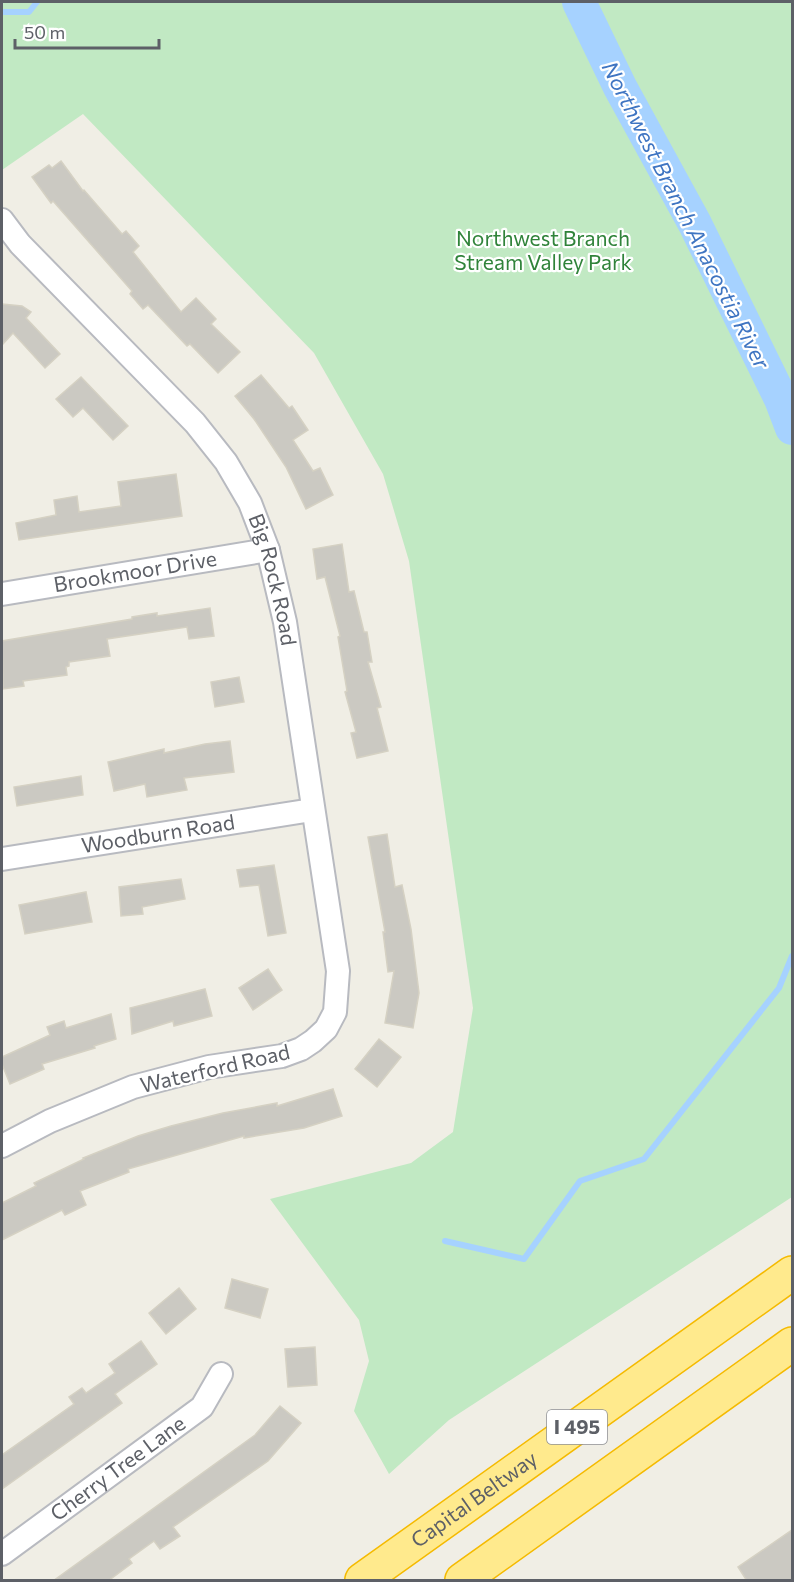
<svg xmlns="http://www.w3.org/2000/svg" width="794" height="1582" font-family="Commissioner,sans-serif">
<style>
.green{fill:#c1e9c3}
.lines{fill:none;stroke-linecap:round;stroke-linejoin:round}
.stream{stroke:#a6d2ff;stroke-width:6}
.river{stroke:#a6d2ff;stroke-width:34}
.building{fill:#cbc9c2;stroke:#d5d1c3;stroke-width:1.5}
.minor-casing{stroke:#b8bac0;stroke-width:26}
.motorway-casing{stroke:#f5ba00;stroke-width:36}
.minor{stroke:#fff;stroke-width:22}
.motorway{stroke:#ffea8d;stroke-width:33}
.labels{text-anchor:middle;stroke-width:4.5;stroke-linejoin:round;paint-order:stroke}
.shield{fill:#fff;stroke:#8e9095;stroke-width:1.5}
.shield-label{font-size:20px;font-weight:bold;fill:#5d6067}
.park-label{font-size:21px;fill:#30833a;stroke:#fff}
.street-label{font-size:21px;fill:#5d6067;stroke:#fff}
.water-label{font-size:22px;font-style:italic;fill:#3f75c2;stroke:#fff}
</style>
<rect width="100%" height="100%" fill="#f0eee5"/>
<path class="green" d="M2,2h790v1195l-343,223 -60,54 -35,-63 15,-50 -10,-41 -89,-121 141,-36 42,-31 20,-124 -64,-447 -26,-87 -69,-121 -231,-239 -81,56z"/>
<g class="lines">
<g class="stream">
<path d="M2,12h27l8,-10"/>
<path d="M445,1241l79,18 56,-78 64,-22 135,-171 13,-32"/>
</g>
<path class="river" d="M579,2l41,85 75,137 86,175 11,29"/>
</g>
<g class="building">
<path d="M61,161l22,30 1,-1 38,44 4,-3 13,15 -6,6 48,60 15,-14 20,21 -5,5 29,28 -22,21 -28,-29 -3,2 -39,-41 -5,4 -13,-15 2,-3 -79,-90 -2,2 -19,-26 17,-12 3,3z"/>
<path d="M2,304l20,2 9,6 -5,6 34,36 -15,14 -32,-35 -11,12z"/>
<path d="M261,375l28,33 3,-2 16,24 -15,10 20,31 7,-3 13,27 -27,14 -20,-42 -32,-48 -19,-23z"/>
<path d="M81,377l47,49 -15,14 -30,-32 -10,9 -17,-18z"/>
<path d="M176,474l6,42 -163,24 -3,-17 40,-8 -2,-15 23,-4 2,16 42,-6 -3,-24z"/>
<path d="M342,544l7,48 5,-1 10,41h3l5,30h-4l13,45 -4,1 11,43 -31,7 -6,-25 5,-1 -11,-40 2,-1 -9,-54 2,-1 -15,-59 -8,2 -4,-30z"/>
<path d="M210,608l4,28 -25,3 -2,-12 -80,12 3,17 -41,6v4l-3,1 1,8 -44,6 1,5 -21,3 -1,-48 130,-22v-2l25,-4v3z"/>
<path d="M239,677l5,25 -29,5 -4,-25z"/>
<path d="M230,741l4,31 -50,6 3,12 -40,7 -2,-13 -31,7 -6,-29 56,-13v4l41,-9z"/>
<path d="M81,776l2,19 -66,11 -3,-19z"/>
<path d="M387,834l8,53 7,-2 9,44 8,64 -6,35 -28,-5 9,-52 -6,1 -5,-40h2l-17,-95z"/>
<path d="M274,865l12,68 -18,3 -9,-51 -19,2 -3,-17z"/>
<path d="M181,879l4,20 -43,8 1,7 -22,2 -2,-29z"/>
<path d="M86,892l6,30 -67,12 -6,-29z"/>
<path d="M268,969l14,21 -29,20 -14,-22z"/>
<path d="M205,989l7,27 -38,10 -1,-5 -41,13 -2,-26z"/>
<path d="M111,1014l5,25 -22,7 1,2 -53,16 2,5 -34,15 -8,-20v-7l48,-22 -3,-8 17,-6 2,7z"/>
<path d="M379,1039l22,18 -24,30 -22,-18z"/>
<path d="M333,1089l9,27 -38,12 -60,10v-2l-116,33 1,3 -49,19 6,14 -21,10 -3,-5 -60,30v-37l34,-17 -2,-3 50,-24 -1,-1 55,-22 33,-10 52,-13 54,-10v3z"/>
<path d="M232,1279l36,10 -8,29 -35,-10z"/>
<path d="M179,1288l17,21 -30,25 -17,-21z"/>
<path d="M141,1341l16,23 -42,30 7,9 -120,86v-34l72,-51 -5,-7 13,-9 4,5 29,-20 -6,-9z"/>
<path d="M315,1347l2,38 -29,2 -3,-38z"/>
<path d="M280,1406l21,17 -33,38 -95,66 7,9 -20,13 -6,-8 -25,18 3,4 -24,18h-55l202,-146z"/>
<path d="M792,1530v51h-45l-9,-14z"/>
</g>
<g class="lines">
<g class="minor-casing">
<g id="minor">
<path id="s1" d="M2,220l18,24 175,179 31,39 24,41 18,47 17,72 53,349 -3,41 -9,17 -13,12 -12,8 -19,7 -73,11 -76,20 -83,34 -48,25"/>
<path id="s2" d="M2,594l266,-44"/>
<path id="s3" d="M2,859l310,-49"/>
<path id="s4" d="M2,1554l200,-147 19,-33"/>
</g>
</g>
<g class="motorway-casing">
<g id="motorway">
<path id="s5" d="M362,1580l430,-307"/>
<path d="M462,1580l330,-236"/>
</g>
</g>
<use href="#minor" class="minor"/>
<use href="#motorway" class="motorway"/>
</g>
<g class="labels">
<rect class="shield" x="547" y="1410" width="60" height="34" rx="4.5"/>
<g class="shield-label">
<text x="577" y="1434">I 495</text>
</g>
<g class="park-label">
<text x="543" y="246">Northwest Branch<tspan x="543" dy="24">Stream Valley Park</tspan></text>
</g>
<g class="street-label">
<text dy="7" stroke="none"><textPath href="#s2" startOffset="135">Brookmoor Drive</textPath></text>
<text dy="7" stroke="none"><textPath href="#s1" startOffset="458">Big Rock Road</textPath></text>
<text dy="7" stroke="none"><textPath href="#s3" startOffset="158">Woodburn Road</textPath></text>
<text transform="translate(215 1069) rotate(-13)" y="7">Waterford Road</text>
<text dy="7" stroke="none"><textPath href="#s4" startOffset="144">Cherry Tree Lane</textPath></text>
<text dy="7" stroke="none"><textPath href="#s5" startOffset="138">Capital Beltway</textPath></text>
</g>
<g class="water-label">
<text transform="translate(686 215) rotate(63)" y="8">Northwest Branch Anacostia River</text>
</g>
</g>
<rect width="794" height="1582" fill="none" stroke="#5d6067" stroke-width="6"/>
<path d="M15 39v9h144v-9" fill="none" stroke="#5d6067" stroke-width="3"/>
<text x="24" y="39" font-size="18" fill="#5d6067" stroke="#ffffff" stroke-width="4.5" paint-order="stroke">50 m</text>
</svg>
